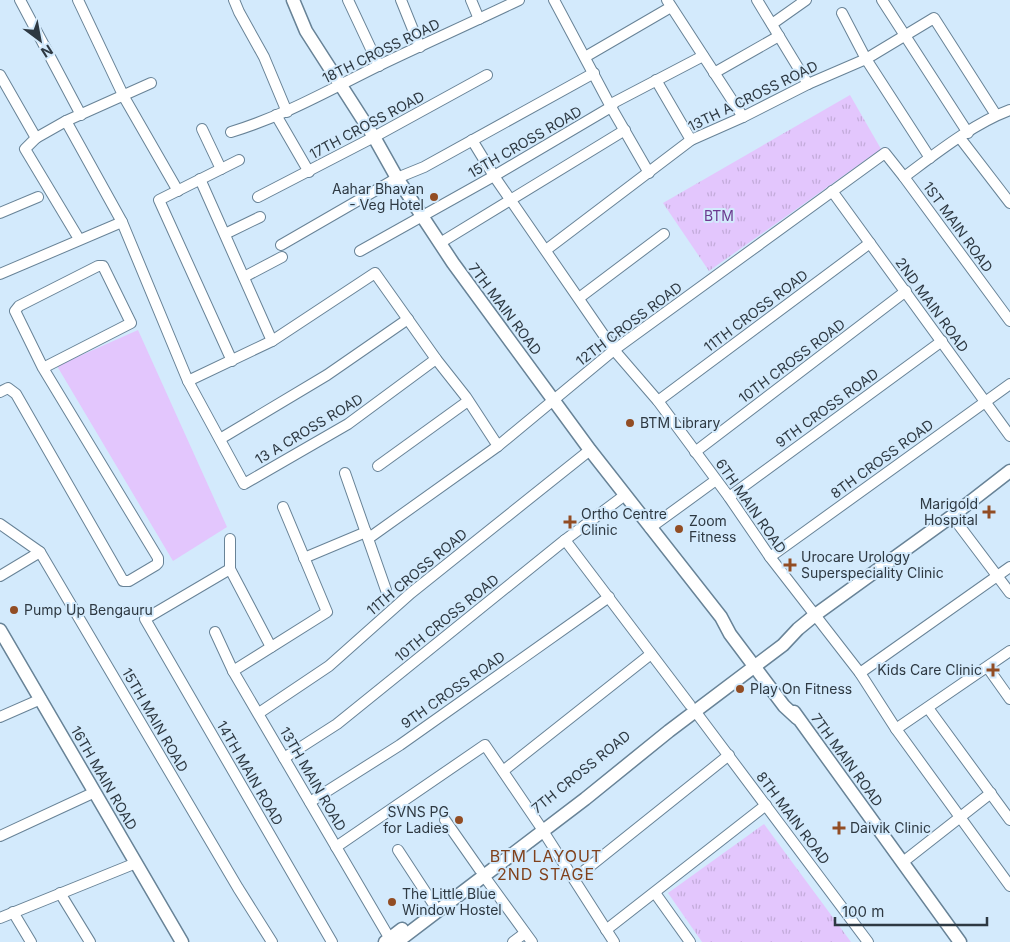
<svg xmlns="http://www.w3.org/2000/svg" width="1010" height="942" font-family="Inter,sans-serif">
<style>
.green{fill:#e3c6fd}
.park{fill:url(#park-tufts)}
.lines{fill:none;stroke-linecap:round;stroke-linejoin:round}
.minor-casing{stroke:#688397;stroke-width:12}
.tertiary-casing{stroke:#688397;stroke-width:15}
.minor{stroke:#fff;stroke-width:10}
.tertiary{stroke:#fff;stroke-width:12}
.poi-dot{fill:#924d24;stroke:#d3eafc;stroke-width:2}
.labels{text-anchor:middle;stroke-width:4;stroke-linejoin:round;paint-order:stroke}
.street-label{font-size:14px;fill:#2e3942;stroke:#d3eafc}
.poi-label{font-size:14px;fill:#2e3942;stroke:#d3eafc;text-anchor:start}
.park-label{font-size:14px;fill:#6b3a8f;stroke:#d3eafc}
.quarter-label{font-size:16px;letter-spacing:1px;fill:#80411c;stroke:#d3eafc}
</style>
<defs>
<pattern id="park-tufts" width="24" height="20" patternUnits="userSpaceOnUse" patternTransform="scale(1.25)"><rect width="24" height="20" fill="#e3c6fd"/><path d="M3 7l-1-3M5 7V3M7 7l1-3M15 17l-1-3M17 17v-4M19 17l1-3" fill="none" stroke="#c3abda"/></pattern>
</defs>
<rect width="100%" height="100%" fill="#d3eafc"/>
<path class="green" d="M138,330l89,197 -54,34 -116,-195z"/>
<g class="park">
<path d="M850,95l31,54 -172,122 -46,-68z"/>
<path d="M764,824l87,118h-149l-34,-49z"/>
</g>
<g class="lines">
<g class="minor-casing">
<g id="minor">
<path d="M20,0l61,115"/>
<path d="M78,0l46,97 54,94"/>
<path d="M234,0l5,12 25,45 23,55"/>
<path d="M348,0l31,66"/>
<path d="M401,0l19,47"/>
<path d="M471,0l8,19"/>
<path d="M554,0l57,107 38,66"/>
<path d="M667,0l76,117"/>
<path d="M757,0l51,84"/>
<path d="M882,0l86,133"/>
<path d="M842,13l24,46 64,99"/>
<path d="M772,24l34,-24"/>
<path d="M585,57l86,-50"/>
<path d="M714,73l65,-37"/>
<path d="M0,75l36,63 -11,11 54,90"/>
<path d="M656,80l35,60"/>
<path d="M276,115l33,57"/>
<path d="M66,121l56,101 66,159 56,103 104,-60 88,-65"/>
<path d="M202,129l19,40"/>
<path d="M231,132c53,-16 100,-43 149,-67 46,-22 93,-43 139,-65"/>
<path d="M36,138l30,-17 85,-38"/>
<path d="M960,138l50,65"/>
<path d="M472,140l22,36 120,174 44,51 71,96 41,60 90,116 36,56 114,157"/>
<path d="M904,177c31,-23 70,-54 106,-67"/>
<path d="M200,179l72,162"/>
<path d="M832,191l178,245"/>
<path d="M258,197l116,-60 113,-62"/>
<path d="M0,213l38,-16"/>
<path d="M225,234l35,-17"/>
<path d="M440,243l185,-113"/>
<path d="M281,245l116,-67 27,-11 170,-94"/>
<path d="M546,250l145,-110 52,-23 65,-33 58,-25 68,-41 62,97"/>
<path d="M360,251l134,-75 117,-69 4,-5 88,-46"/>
<path d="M0,274l122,-52"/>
<path d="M244,277l38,-20"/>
<path d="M579,298l85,-64"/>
<path d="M232,361l-73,-161 80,-40"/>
<path d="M188,381l84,-40 103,-68 61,86 30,38 32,49"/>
<path d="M0,392l8,-4 8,6 106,185 1,2h6l27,-16 2,-2v-5l-115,-190 -28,-57 4,-5 79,-40h5l28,57 -88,45"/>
<path d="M658,401l212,-158"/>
<path d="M220,439l107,-64 81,-56"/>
<path d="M695,452l211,-161"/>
<path d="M378,466l90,-65"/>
<path d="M345,473l41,117"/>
<path d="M729,497l213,-156"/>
<path d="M952,516l58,77"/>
<path d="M0,524l40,28 198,336 34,54"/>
<path d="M650,528l66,-48"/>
<path d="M369,538l129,-92 116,-96 271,-197 19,24 106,144"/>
<path d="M230,539v30l41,78"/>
<path d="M565,540l125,165"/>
<path d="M770,557l240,-173"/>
<path d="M304,558l62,-26"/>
<path d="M230,569l-85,50 187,323"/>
<path d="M0,576l40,-24"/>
<path d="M215,632l18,39 157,268"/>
<path d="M988,668l22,31"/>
<path d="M233,671l94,-59 -44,-105"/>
<path d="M860,673l150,-106"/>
<path d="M928,708l82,112"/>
<path d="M695,711l173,231"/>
<path d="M259,713l70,-47 82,-73 179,-143"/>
<path d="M0,717l41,-18"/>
<path d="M896,729l114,-78"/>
<path d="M284,758l53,-34 228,-184 60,-45"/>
<path d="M503,771l148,-117"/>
<path d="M310,802l90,-57 209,-148"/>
<path d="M445,820l35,50"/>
<path d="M543,831l71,111"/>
<path d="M0,836l95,-44"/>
<path d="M336,847l149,-102 55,81"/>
<path d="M398,850l36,55"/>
<path d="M903,862l88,-69"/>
<path d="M484,876l48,66"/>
<path d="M574,879l155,-124"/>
<path d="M60,893l30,49"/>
<path d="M655,893l35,49"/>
<path d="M13,912l18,30"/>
<path d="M0,918l136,-55"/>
<path d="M606,930l160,-125"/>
<path d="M513,942l12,-9"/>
</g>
</g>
<g class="tertiary-casing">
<g id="tertiary">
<path d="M293,0l13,31 68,106 23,41 56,85 137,187 131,167 9,17 54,72 13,12"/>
<path d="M0,630l182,312"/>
<path d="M794,712l166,230"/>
<path d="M385,942l17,-13"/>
<path d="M397,942l188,-143 84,-68 114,-86 15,-16 17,-14 137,-99 58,-45"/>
</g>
</g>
<use href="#minor" class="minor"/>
<use href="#tertiary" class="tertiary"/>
</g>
<g class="poi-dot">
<circle cx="434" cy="197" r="5"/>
<circle cx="630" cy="423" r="5"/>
<path d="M986.5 504.5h5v5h5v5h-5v5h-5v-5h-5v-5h5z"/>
<path d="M567.5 514.5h5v5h5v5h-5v5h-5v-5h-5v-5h5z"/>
<circle cx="679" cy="529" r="5"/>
<path d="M787.5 557.5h5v5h5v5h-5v5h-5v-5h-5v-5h5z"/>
<circle cx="14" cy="610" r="5"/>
<path d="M990.5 662.5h5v5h5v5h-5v5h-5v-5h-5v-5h5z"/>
<circle cx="740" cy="689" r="5"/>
<circle cx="459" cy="820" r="5"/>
<path d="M836.5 820.5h5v5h5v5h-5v5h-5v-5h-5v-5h5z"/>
<circle cx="392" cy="902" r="5"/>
</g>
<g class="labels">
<g class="street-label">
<text transform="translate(381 51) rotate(-26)" y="5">18TH CROSS ROAD</text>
<text transform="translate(753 96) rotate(-26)" y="5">13TH A CROSS ROAD</text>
<text transform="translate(367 125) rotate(-28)" y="5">17TH CROSS ROAD</text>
<text transform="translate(525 142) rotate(-30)" y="5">15TH CROSS ROAD</text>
<text transform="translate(958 227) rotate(54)" y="5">1ST MAIN ROAD</text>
<text transform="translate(932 305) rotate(54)" y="5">2ND MAIN ROAD</text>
<text transform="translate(505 309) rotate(53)" y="5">7TH MAIN ROAD</text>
<text transform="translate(756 311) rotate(-37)" y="5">11TH CROSS ROAD</text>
<text transform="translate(629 324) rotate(-37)" y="5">12TH CROSS ROAD</text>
<text transform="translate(792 361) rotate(-37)" y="5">10TH CROSS ROAD</text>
<text transform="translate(827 408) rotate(-36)" y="5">9TH CROSS ROAD</text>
<text transform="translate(309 429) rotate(-31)" y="5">13 A CROSS ROAD</text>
<text transform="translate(882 459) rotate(-36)" y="5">8TH CROSS ROAD</text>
<text transform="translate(751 506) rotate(55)" y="5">6TH MAIN ROAD</text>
<text transform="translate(417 572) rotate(-40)" y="5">11TH CROSS ROAD</text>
<text transform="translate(447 618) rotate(-39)" y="5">10TH CROSS ROAD</text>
<text transform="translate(453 690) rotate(-35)" y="5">9TH CROSS ROAD</text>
<text transform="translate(155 720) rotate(60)" y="5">15TH MAIN ROAD</text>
<text transform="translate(847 760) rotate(54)" y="5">7TH MAIN ROAD</text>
<text transform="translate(581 772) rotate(-39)" y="5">7TH CROSS ROAD</text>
<text transform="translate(250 773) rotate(60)" y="5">14TH MAIN ROAD</text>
<text transform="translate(104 778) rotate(60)" y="5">16TH MAIN ROAD</text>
<text transform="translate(313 779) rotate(60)" y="5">13TH MAIN ROAD</text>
<text transform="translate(793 818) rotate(53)" y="5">8TH MAIN ROAD</text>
</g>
<g class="poi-label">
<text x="424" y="194" text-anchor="end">Aahar Bhavan<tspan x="424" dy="16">- Veg Hotel</tspan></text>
<text x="640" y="428">BTM Library</text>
<text x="978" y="509" text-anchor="end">Marigold<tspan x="978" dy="16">Hospital</tspan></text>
<text x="581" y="519">Ortho Centre<tspan x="581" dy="16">Clinic</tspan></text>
<text x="689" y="526">Zoom<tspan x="689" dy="16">Fitness</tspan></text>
<text x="801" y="562">Urocare Urology<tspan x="801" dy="16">Superspeciality Clinic</tspan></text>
<text x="24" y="615">Pump Up Bengauru</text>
<text x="982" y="675" text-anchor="end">Kids Care Clinic</text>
<text x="750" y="694">Play On Fitness</text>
<text x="449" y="817" text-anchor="end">SVNS PG<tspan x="449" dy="16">for Ladies</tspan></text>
<text x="850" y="833">Daivik Clinic</text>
<text x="402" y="899">The Little Blue<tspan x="402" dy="16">Window Hostel</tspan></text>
</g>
<g class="park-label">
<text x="719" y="221">BTM</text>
</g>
<g class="quarter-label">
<text x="546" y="862">BTM LAYOUT<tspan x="546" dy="18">2ND STAGE</tspan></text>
</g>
</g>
<g transform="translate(40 40) rotate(148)" stroke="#d3eafc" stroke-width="4" paint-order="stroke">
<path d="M0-4L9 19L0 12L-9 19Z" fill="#2e3942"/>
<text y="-8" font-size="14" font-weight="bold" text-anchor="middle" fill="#2e3942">N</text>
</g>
<path d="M835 917v8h152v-8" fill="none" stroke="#2e3942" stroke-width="2.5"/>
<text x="842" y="917" font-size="15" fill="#2e3942" stroke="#d3eafc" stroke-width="4" paint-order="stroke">100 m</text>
</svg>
